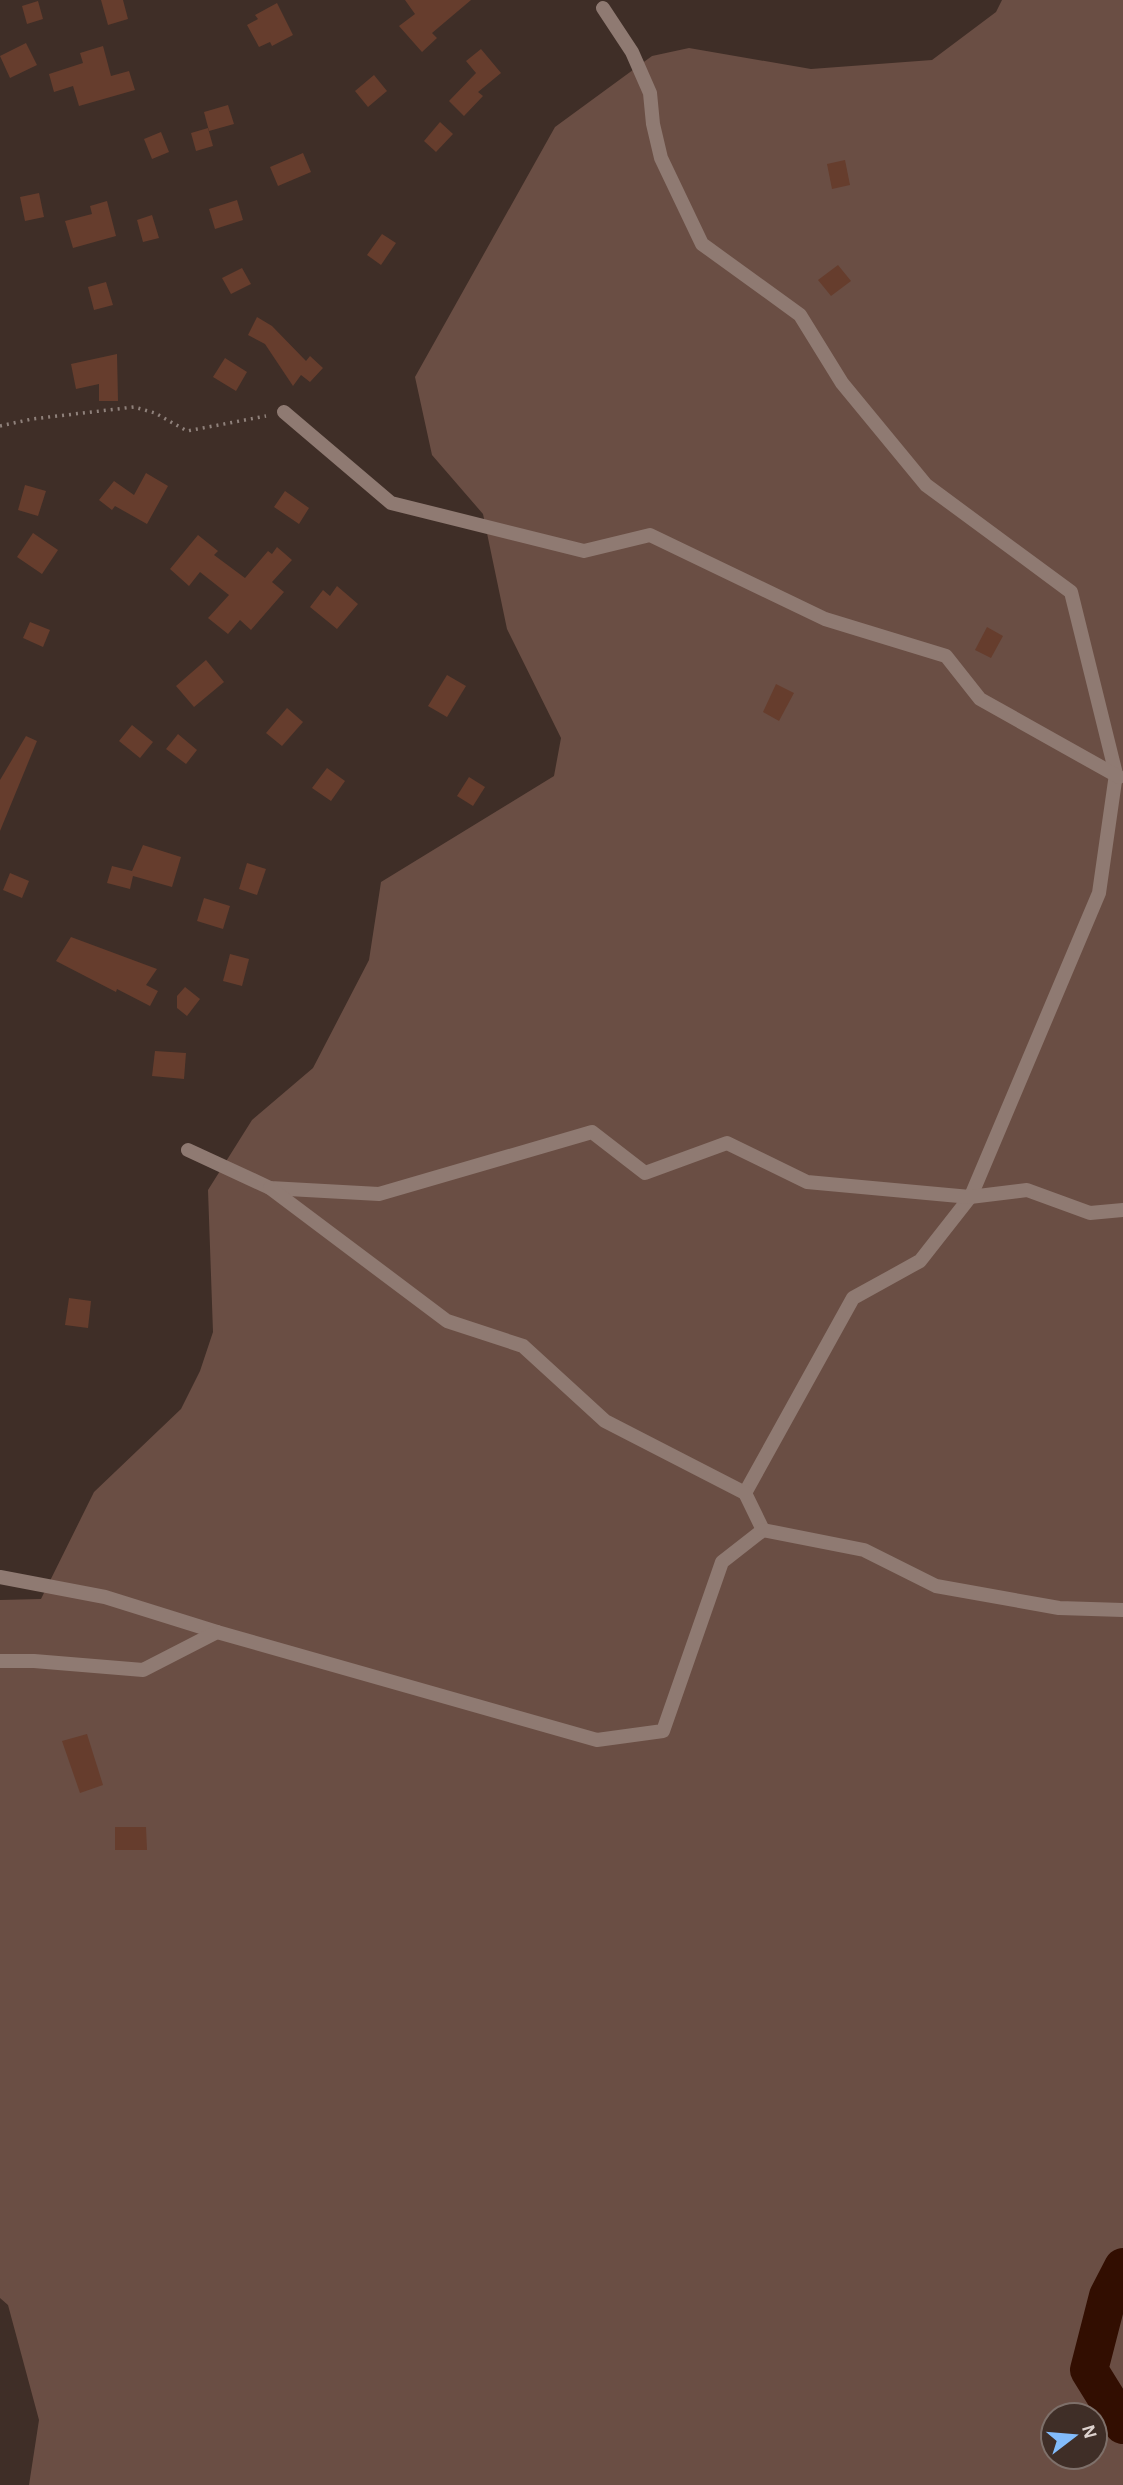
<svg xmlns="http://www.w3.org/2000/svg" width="1123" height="2485" font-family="'Alegreya Sans',sans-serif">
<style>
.green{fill:#6a4e44;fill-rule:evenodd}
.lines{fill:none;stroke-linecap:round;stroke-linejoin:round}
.river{stroke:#320e01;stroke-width:38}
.building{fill:#663d2d}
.path{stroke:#8f817b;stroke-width:3.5;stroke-dasharray:2 5;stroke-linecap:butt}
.minor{stroke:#8f7a72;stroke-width:14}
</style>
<rect width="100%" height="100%" fill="#3f2e27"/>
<path class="green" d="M1002,0h121v2485h-1094l10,-65 -31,-115 -8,-7v-698l41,-1 53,-107 87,-83 19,-38 13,-39 -5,-142 44,-70 61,-52 56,-108 12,-78 173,-106 7,-38 -54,-109 -24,-115 -51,-59 -17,-78 140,-250 97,-71 37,-8 122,21 121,-9 64,-48zM1053,2415h42v42h-42z"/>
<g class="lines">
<path class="river" d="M1123,2267l-15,29 -19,74 34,55"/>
</g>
<g class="building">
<path d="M101,0h22l5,19 -20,6z"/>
<path d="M405,0h66l-39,33 5,5 -15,14 -23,-26 16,-12z"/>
<path d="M38,1l5,18 -16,5 -5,-18z"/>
<path d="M277,3l16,32 -21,11 -2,-4 -11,5 -12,-22 11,-6 -3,-4z"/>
<path d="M26,43l11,22 -27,13 -10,-22z"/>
<path d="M103,46l8,30 18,-5 6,19 -56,16 -6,-20 -19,6 -5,-18 34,-11 -3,-10z"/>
<path d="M481,49l20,24 -23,19 5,4 -19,20 -15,-15 27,-28 -10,-12z"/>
<path d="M374,75l13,16 -19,16 -13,-16z"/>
<path d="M228,105l6,19 -25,7 -5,-19z"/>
<path d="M440,122l13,12 -17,18 -12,-11z"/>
<path d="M208,128l5,18 -17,5 -5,-18z"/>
<path d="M161,132l8,20 -17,7 -8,-20z"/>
<path d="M303,153l8,19 -33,14 -8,-19z"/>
<path d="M845,160l5,25 -18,4 -5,-25z"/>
<path d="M39,193l5,24 -19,4 -5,-24z"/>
<path d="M237,200l6,20 -28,9 -6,-20z"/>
<path d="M107,201l9,35 -43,12 -8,-27 27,-7 -2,-8z"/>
<path d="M152,215l7,23 -16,4 -6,-22z"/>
<path d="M382,234l14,9 -15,22 -14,-10z"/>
<path d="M838,265l13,16 -20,15 -13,-16z"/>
<path d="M242,268l9,16 -20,10 -9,-16z"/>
<path d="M106,282l7,23 -19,5 -6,-23z"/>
<path d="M257,317l15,9 34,35 4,-5 13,12 -13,14 -9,-7 -8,11 -28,-42 -17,-9z"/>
<path d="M117,354l1,47h-19v-17l-23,5 -5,-25z"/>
<path d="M225,358l22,14 -11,19 -23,-14z"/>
<path d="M146,473l22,13 -21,38 -32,-18 -3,4 -13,-10 15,-19 20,14z"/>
<path d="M25,485l21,6 -8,25 -20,-6z"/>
<path d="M285,491l24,17 -10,16 -25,-17z"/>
<path d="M33,533l25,17 -16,24 -25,-17z"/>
<path d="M198,535l20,16 -4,4 31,23 23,-27 4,3 5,-7 15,13 -20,22 12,10 -33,38 -11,-10 -12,14 -20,-16 21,-23 -29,-23 -11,14 -19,-17z"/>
<path d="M337,586l21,18 -21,25 -27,-22 13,-17 7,6z"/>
<path d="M30,622l20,8 -7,17 -20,-9z"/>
<path d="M987,627l16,9 -12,22 -16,-8z"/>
<path d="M206,660l18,22 -30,25 -18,-21z"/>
<path d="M447,675l19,11 -19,31 -19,-11z"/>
<path d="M776,684l18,9 -15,28 -16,-9z"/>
<path d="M287,708l16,14 -21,24 -16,-13z"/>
<path d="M132,725l21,17 -13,16 -21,-17z"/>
<path d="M178,734l19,16 -11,14 -20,-15z"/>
<path d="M26,736l11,5 -37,90v-51z"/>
<path d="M327,768l18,13 -14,20 -19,-13z"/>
<path d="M469,777l16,10 -12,19 -16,-10z"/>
<path d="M143,845l38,12 -9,30 -39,-11 -3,13 -23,-6 5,-17 20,5z"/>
<path d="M247,863l19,6 -9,26 -18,-6z"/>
<path d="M10,873l19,8 -7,17 -19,-8z"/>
<path d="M204,898l26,8 -7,23 -26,-8z"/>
<path d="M71,937l86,32 -11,16 12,6 -8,15 -33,-17 -1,3 -60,-31z"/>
<path d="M230,954l19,5 -7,27 -19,-5z"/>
<path d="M185,987l15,12 -13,17 -10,-8v-12z"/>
<path d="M155,1051l31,2 -2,26 -32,-3z"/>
<path d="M69,1298l22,3 -3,27 -23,-3z"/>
<path d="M87,1734l16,51 -23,8 -18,-52z"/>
<path d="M115,1827h31l1,23h-32z"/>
</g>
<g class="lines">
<path class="path" d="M0,426l32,-7 102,-12 21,6 32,18 79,-15"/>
<g class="minor">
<path d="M603,8l29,44 18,41 3,31 8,34 41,86 98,71 42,68 84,102 145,107 45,182 -17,119 -128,303 -51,65 -67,37 -108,195"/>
<path d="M284,412l107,91 193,48 66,-16 175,84 121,37 34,43 139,78"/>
<path d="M188,1150l82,38 109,6 213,-62 53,41 82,-30 80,39 163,15 57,-7 63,23 33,-3"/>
<path d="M270,1188l177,133 76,25 82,75 140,72 18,37"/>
<path d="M0,1577l105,20 112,35"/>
<path d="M0,1661h34l109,9 74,-38 380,108 66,-9 59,-169 41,-32 101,20 72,36 123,22 64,2"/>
</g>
</g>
<g transform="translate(1074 2436) rotate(74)"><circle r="33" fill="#3f2e27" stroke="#7e706a" stroke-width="2"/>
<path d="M0-5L12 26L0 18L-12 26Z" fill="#83bcfb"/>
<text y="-10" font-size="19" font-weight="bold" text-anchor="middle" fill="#ddd2ce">N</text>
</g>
</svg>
